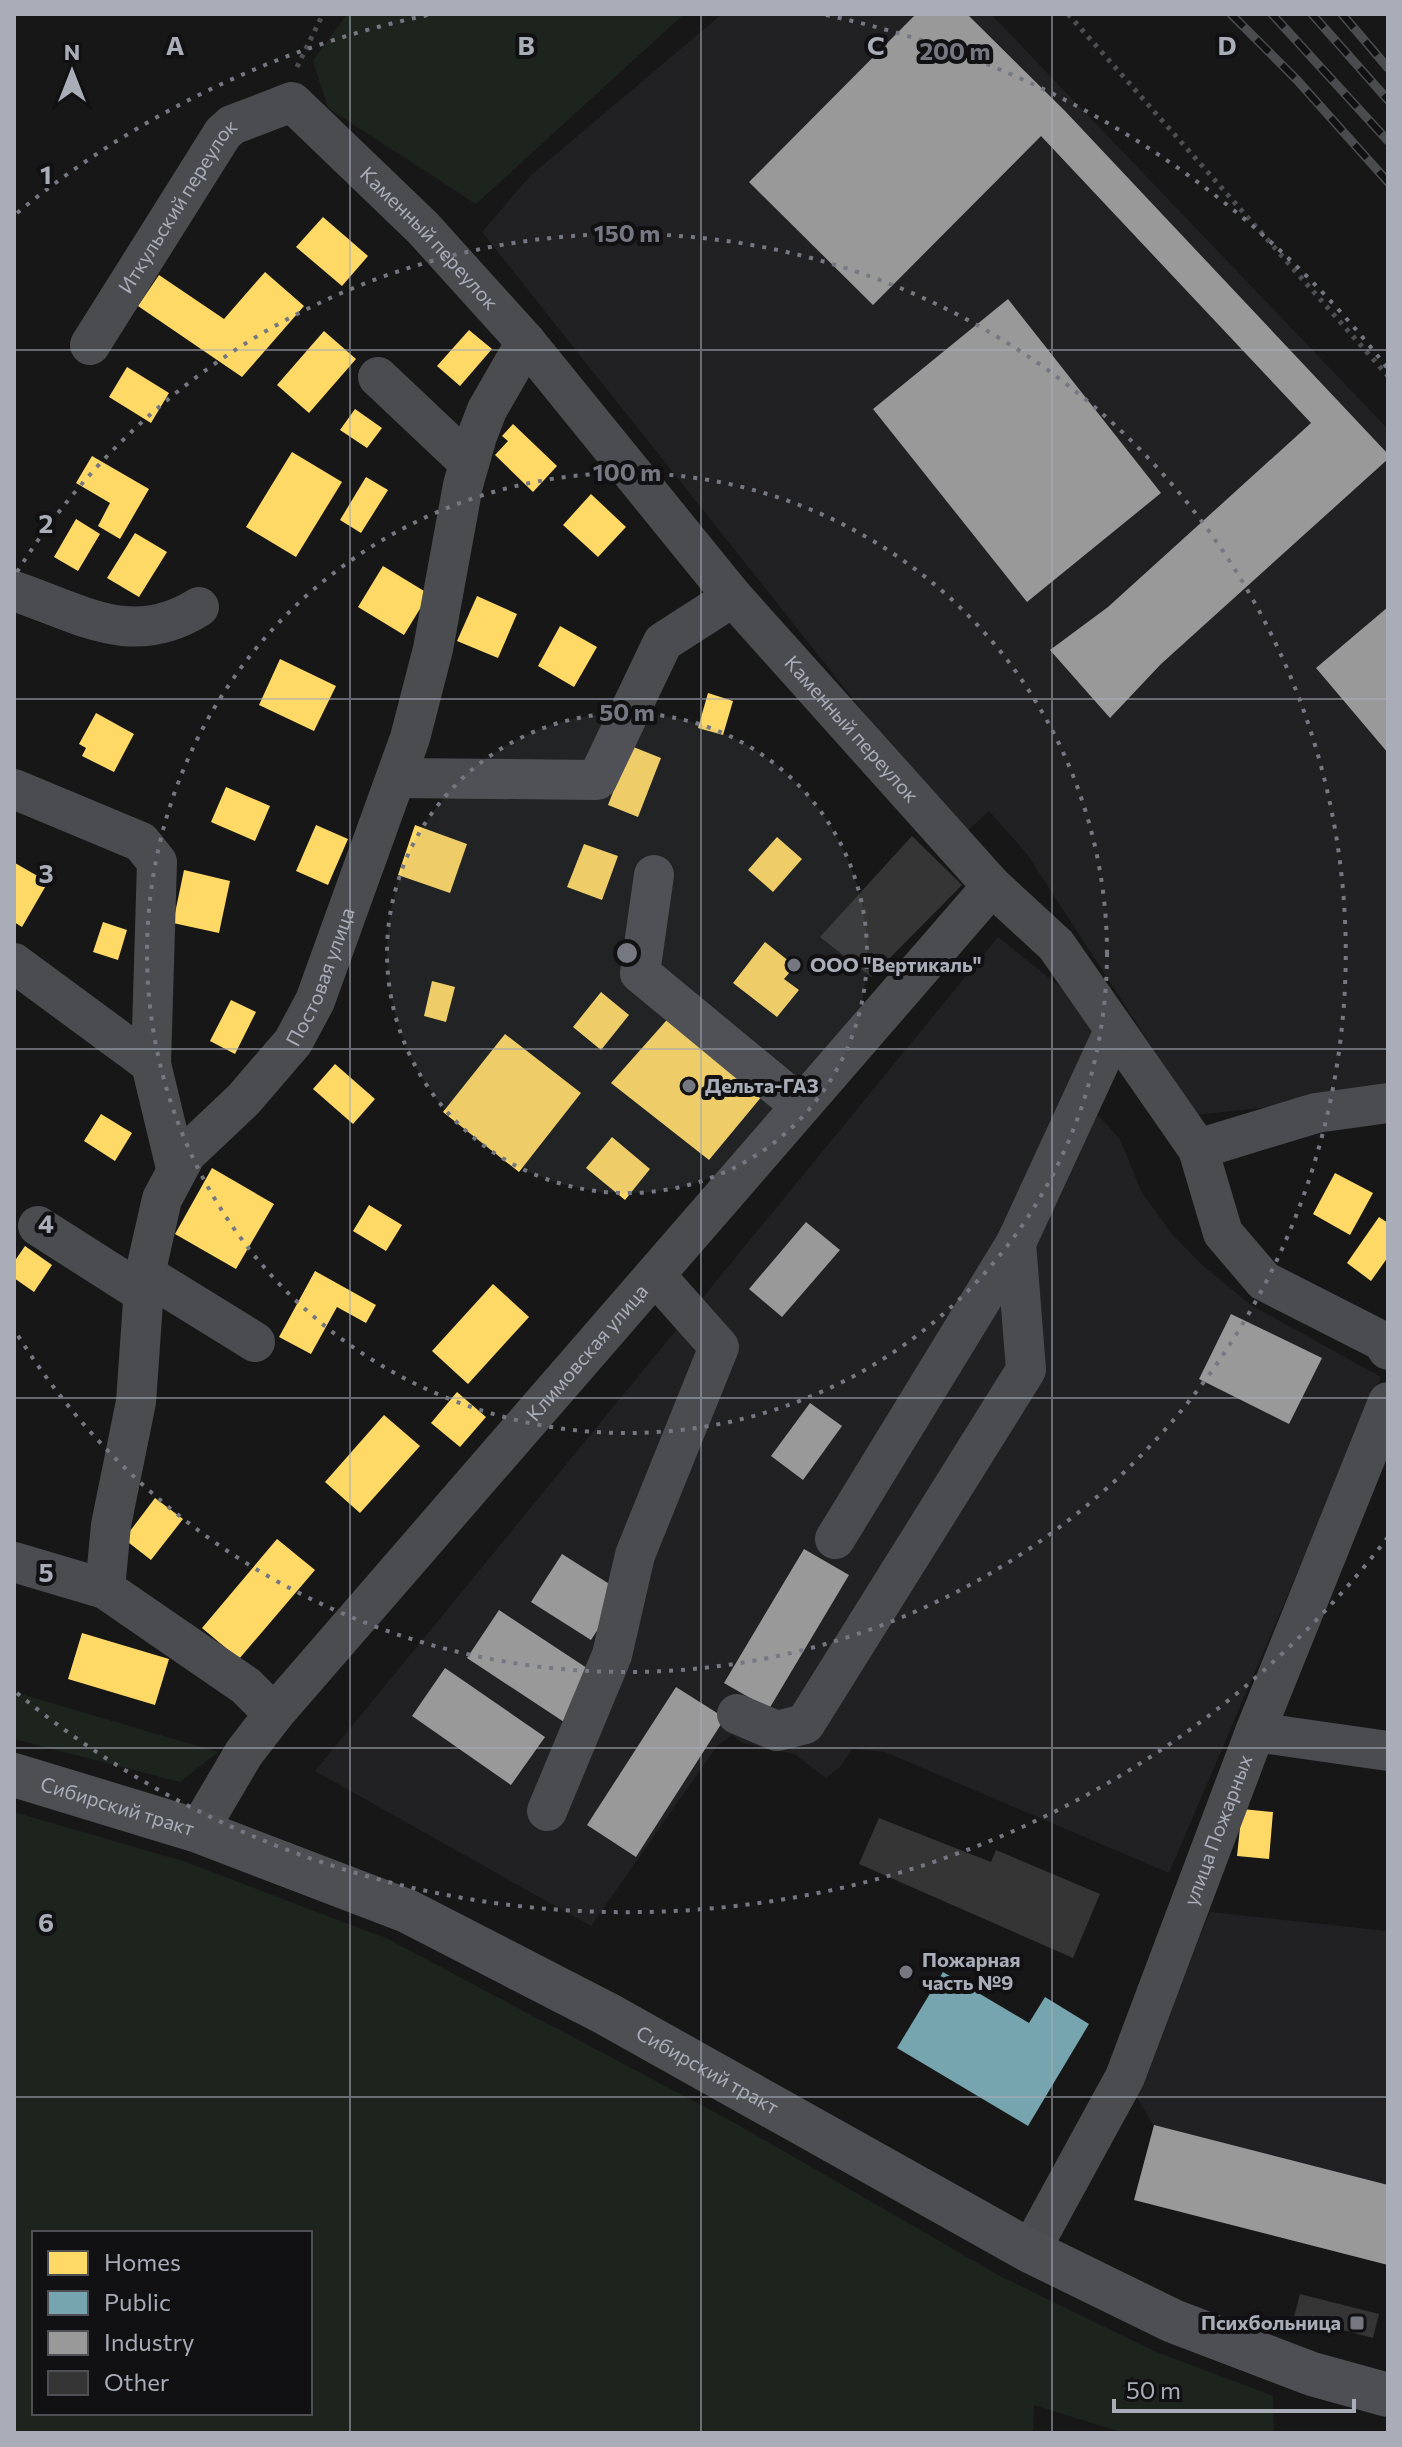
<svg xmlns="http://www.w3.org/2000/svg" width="1402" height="2447" font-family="Commissioner,sans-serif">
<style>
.built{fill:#212123}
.green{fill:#1d241e;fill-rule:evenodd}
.homes{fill:#ffd966}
.public{fill:#76a5af}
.industry{fill:#999}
.building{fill:#353536}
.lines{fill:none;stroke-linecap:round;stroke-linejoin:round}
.path{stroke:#4d4e52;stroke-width:5;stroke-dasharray:4 6;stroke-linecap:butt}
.minor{stroke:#4b4c50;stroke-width:40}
.major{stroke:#4d4f52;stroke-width:44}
.rail-casing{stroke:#4b4c4f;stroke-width:9}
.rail{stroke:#111113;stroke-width:6;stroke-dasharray:18;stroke-linecap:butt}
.grid{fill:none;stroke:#a8adb8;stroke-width:2;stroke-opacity:0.55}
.ring{fill:none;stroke:#757880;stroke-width:4;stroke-dasharray:4 8}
.poi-dot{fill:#757880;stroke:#111113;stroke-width:3}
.labels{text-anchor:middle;stroke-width:8;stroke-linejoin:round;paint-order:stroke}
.street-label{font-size:20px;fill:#a8adb8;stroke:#111113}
.poi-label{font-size:20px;font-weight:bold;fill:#a8adb8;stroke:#111113;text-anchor:start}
.grid-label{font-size:26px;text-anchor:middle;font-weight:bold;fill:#a8adb8;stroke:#111113;stroke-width:8;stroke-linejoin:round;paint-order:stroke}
.centre{fill:#757880;stroke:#111113;stroke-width:4}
.ring-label{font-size:24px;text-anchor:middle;font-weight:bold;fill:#757880;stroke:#111113;stroke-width:8;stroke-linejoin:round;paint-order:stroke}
</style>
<rect width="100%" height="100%" fill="#171717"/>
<g class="built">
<path d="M722,14h269l397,415v665l-192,21 -169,-261 -38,-43 -27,25 -480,-604 48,-56z"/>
<path d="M998,937l92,74 22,43 -18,57 26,28 22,54 30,41 30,31 49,40 130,72 -212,496 -284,-121 -33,-3 -12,18 -14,11 -32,-24 -52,-11 -10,-8 -15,11 -126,180 -276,-155z"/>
<path d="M1210,1912l178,19v334l-254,-65 20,-74 -18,-30z"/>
</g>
<g class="green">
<path d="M347,14h337l-208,190 -148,-96 -15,-47z"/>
<path d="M14,1692l204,60 -38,30 -166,-43z"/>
<path d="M14,1812l172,50 202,77 347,184 265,153 154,75 119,45 1,37h-150l-90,-28 -1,28h-1019zM34,2233h276v180h-276z"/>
</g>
<g class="homes">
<path d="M323,217l45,39 -26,30 -46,-39z"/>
<path d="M265,272l39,34 -62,71 -104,-71 21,-31 65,44z"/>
<path d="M469,330l23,19 -32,37 -23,-20z"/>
<path d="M324,331l32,28 -47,54 -32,-28z"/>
<path d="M127,367l42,26 -18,30 -42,-26z"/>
<path d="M355,409l27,19 -15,20 -27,-18z"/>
<path d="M513,424l44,42 -24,26 -38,-37 13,-14 -6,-5z"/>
<path d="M292,452l50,30 -46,75 -50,-30z"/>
<path d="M92,456l57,33 -29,50 -22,-13 12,-23 -34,-20z"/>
<path d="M366,477l22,13 -27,43 -21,-13z"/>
<path d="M591,494l35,33 -28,30 -35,-32z"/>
<path d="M76,519l24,15 -22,37 -24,-14z"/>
<path d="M135,533l32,19 -28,45 -32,-19z"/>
<path d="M383,566l46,28 -25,41 -46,-28z"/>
<path d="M477,596l40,18 -19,44 -41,-17z"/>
<path d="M560,626l37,21 -23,40 -36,-21z"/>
<path d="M280,659l56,27 -22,45 -55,-26z"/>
<path d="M708,693l25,8 -10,34 -25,-7z"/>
<path d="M96,713l38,21 -20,38 -32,-16 4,-8 -7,-4z"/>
<path d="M631,746l30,12 -23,59 -30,-12z"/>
<path d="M226,787l44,19 -15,35 -44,-19z"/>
<path d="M316,825l32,14 -20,46 -32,-14z"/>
<path d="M415,825l52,19 -17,49 -52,-18z"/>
<path d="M777,837l25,22 -29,33 -25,-22z"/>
<path d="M584,844l34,12 -16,44 -35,-13z"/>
<path d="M15,863l33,19 -26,45 -8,-5z"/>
<path d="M184,870l46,11 -11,52 -46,-10z"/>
<path d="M103,922l24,8 -9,30 -25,-8z"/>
<path d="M765,942l30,24 -11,13 15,11 -22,27 -44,-34z"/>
<path d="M432,981l23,6 -9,35 -22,-6z"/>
<path d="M601,992l28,23 -28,35 -28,-23z"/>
<path d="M231,1000l25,12 -21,42 -25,-13z"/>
<path d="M673,1013l95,76 -59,71 -98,-77z"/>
<path d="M505,1034l76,59 -62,79 -76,-60z"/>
<path d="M335,1064l40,35 -22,25 -40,-35z"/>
<path d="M101,1114l31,19 -17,28 -31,-20z"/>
<path d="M612,1137l38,32 -25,31 -39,-32z"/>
<path d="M212,1168l62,36 -38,65 -61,-35z"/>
<path d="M1335,1173l38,20 -23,42 -37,-21z"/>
<path d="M369,1205l33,20 -16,26 -33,-20z"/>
<path d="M1379,1217l9,6v34l-17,24 -24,-18z"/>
<path d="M25,1246l27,19 -18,27 -20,-14v-16z"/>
<path d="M315,1271l61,34 -10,18 -29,-16 -26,47 -32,-17z"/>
<path d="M493,1284l36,33 -61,67 -36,-33z"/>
<path d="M457,1392l29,25 -26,30 -29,-24z"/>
<path d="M384,1415l36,31 -60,67 -35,-31z"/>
<path d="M155,1498l28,21 -32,41 -27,-21z"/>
<path d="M277,1539l38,31 -76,89 -37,-31z"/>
<path d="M82,1633l87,26 -14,46 -87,-26z"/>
<path d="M1242,1809l31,3 -4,47 -32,-3z"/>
</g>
<path class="public" d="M943,1972l86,51 16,-26 44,27 -61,102 -131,-78z"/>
<g class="industry">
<path d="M916,14h51l98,97 323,343v5l-227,205 -51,54 -60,-68 58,-43 203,-184 -270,-287 -168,169 -124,-123z"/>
<path d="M1008,299l153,194 -134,109 -154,-193z"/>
<path d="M1388,607v146l-72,-85z"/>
<path d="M806,1222l34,28 -58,67 -33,-28z"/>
<path d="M1231,1314l91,44 -33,66 -90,-45z"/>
<path d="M810,1403l32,23 -39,54 -32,-24z"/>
<path d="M804,1549l45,26 -80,134 -45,-26z"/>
<path d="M562,1554l60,38 -31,48 -60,-38z"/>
<path d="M499,1610l100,66 -32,48 -100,-66z"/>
<path d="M445,1668l100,69 -34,48 -99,-69z"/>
<path d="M676,1687l49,31 -89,139 -49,-32z"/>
<path d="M1154,2125l234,60v80l-254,-65z"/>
</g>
<g class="building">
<path d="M912,836l50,49 -91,92 -51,-40z"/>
<path d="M879,1818l112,44 5,-12 104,44 -27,64 -214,-94z"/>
<path d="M1300,2294l79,20 -6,24 -79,-21z"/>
</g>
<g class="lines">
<g class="path">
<path d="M1068,14l320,362"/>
<path d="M297,67l26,-53"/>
</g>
<g class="minor">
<path id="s1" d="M90,345l133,-212 9,-8 60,-23 131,126 103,114 207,255 259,289 64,59 142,204 25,84 41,48 118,60 6,9"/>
<path d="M378,377l91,86"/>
<path d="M14,591c68,23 118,58 185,16"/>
<path d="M398,778l199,2 66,-138 70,-45"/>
<path d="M14,789l127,53 16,20 -6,202 25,104"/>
<path d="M654,875l-14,98 161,133"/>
<path d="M14,963l137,101"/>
<path d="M1198,1149l118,-36 72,-10"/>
<path d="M38,1226l105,67"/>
<path d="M145,1274l110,68"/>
<path d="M835,1539l181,-296"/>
<path d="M14,1562l91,27 141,97 28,28"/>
<path id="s2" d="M105,1589l6,-64 25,-123 9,-128 17,-75 24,-45 58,-55 49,-57 22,-41 95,-263 23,-89 30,-164 14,-49 10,-26 39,-68"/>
<path d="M737,1714l40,17 28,-7 221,-354 -10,-127 98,-212"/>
<path d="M1255,1732l133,19"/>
<path d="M547,1811l65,-156 23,-100 84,-208 -64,-72"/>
<path id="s3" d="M198,1831l46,-78 30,-39 718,-828"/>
<path id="s4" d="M1030,2251l95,-174 130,-345 133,-330"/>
</g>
<path class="major" id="s5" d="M14,1775l184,56 209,80 200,103 423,237 143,70 139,53 76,21"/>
<g class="rail-casing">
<g id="rail">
<path d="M1231,14l66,66 91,102"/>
<path d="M1272,14l116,127"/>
<path d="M1312,14l76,86"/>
<path d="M1342,14l46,54"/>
</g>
</g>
<use href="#rail" class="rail"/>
</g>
<path class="grid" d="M350,14v2419M701,14v2419M1052,14v2419M14,350h1374M14,699h1374M14,1049h1374M14,1398h1374M14,1748h1374M14,2097h1374"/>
<circle cx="627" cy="953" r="240" fill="#757880" fill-opacity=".12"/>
<g class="ring">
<circle cx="627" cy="953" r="240"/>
<circle cx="627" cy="953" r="480"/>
<path d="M17 572A719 719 0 1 1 17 1334"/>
<path d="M1388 1537A959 959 0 0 1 17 1693M17 213A959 959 0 0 1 428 15M826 15A959 959 0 0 1 1388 369"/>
</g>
<g class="poi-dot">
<circle cx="794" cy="965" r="8"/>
<circle cx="689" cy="1086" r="8"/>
<circle cx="906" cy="1972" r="8"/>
<rect x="1349" y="2315" width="16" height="16" rx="4"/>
</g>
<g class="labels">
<g class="street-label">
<text dy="7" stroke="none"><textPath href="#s1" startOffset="164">Иткульский переулок</textPath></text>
<text dy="7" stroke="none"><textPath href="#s1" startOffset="520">Каменный переулок</textPath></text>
<text dy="7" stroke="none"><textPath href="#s1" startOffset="1168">Каменный переулок</textPath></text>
<text dy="7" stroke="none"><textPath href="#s2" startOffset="672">Постовая улица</textPath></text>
<text dy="7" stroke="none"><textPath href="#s3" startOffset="618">Климовская улица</textPath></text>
<text dy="7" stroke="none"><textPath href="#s5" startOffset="108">Сибирский тракт</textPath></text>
<text dy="7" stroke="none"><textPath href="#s4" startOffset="462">улица Пожарных</textPath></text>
<text dy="7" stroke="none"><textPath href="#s5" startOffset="756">Сибирский тракт</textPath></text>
</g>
<g class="poi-label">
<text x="810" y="972">ООО "Вертикаль"</text>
<text x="705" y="1093">Дельта-ГАЗ</text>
<text x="922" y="1967">Пожарная<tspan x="922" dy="23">часть №9</tspan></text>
<text x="1341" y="2330" text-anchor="end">Психбольница</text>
</g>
</g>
<g class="grid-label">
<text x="175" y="55">A</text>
<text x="526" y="55">B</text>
<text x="876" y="55">C</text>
<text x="1227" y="55">D</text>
<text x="46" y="184">1</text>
<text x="46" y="533">2</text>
<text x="46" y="883">3</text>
<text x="46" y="1233">4</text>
<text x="46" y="1582">5</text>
<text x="46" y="1932">6</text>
</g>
<circle cx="627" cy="953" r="12" class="centre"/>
<g class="ring-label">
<text x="955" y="60">200 m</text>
<text x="627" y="242">150 m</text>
<text x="627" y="481">100 m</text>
<text x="627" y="721">50 m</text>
</g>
<rect width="1402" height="2447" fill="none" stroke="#a8adb8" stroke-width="32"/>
<rect x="32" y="2231" width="280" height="184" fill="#111113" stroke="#4d4f55" stroke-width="2"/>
<rect x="48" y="2251" width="40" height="24" fill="#ffd966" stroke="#4d4f55" stroke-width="2"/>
<text x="104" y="2271" font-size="24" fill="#a8adb8">Homes</text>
<rect x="48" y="2291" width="40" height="24" fill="#76a5af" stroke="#4d4f55" stroke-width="2"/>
<text x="104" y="2311" font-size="24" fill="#a8adb8">Public</text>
<rect x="48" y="2331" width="40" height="24" fill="#999999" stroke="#4d4f55" stroke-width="2"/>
<text x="104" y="2351" font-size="24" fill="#a8adb8">Industry</text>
<rect x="48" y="2371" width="40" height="24" fill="#353536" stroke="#4d4f55" stroke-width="2"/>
<text x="104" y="2391" font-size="24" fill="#a8adb8">Other</text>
<g transform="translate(72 72)" stroke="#111113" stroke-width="6" paint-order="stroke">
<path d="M0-6L14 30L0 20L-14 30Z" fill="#a8adb8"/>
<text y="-12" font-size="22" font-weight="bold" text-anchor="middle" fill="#a8adb8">N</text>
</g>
<path d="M1114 2399v12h240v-12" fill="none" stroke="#a8adb8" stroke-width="4"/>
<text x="1126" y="2399" font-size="24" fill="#a8adb8" stroke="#111113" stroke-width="6" paint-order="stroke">50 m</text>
</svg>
